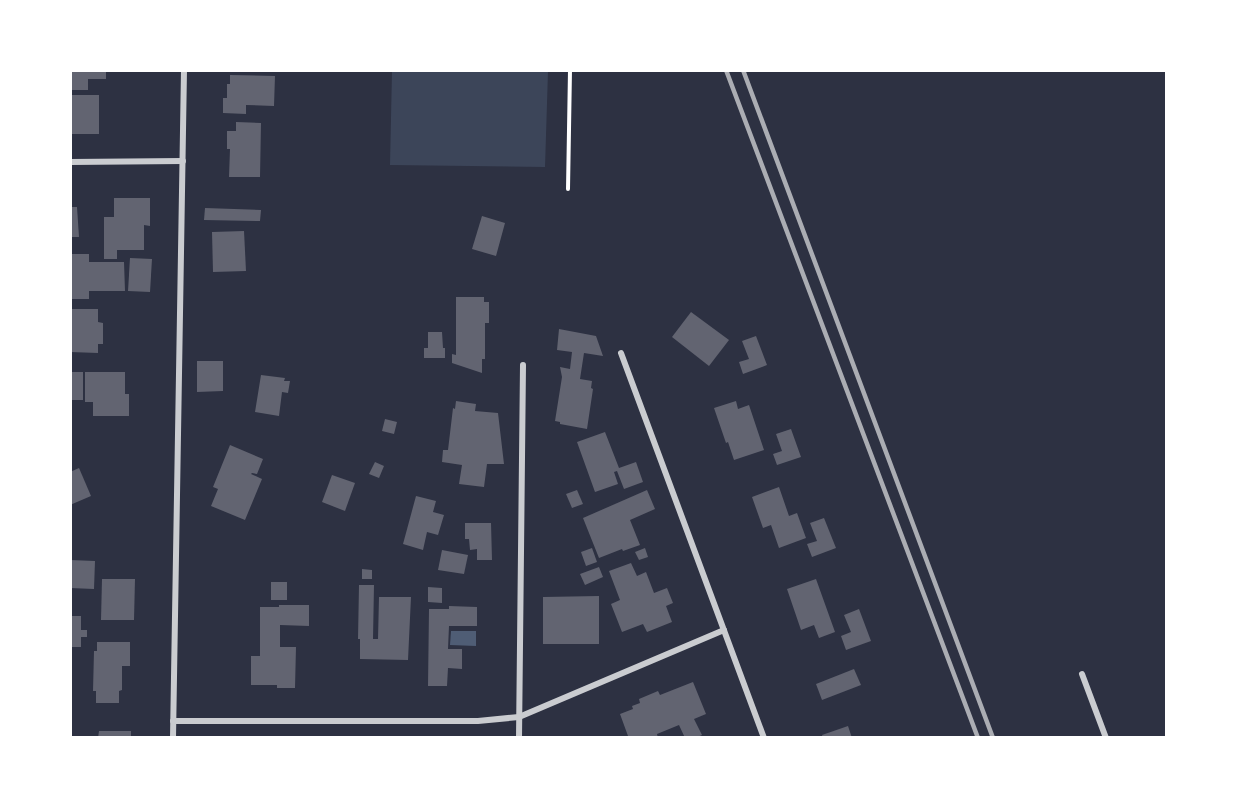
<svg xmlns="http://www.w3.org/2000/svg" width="1237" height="808" font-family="'Source Serif 4',serif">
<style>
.green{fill:#3c4559}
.water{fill:#4f5d75}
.building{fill:#626471}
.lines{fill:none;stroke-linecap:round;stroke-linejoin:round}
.path{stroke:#fff;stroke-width:4}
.minor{stroke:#caccd0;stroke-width:6}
.rail{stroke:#abadb3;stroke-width:4.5}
</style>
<rect width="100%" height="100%" fill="#2d3142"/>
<path class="green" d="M392,71h156l-3,96 -155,-2z"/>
<path class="water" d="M451,631h25v15l-26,-1z"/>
<g class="building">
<path d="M70,70h36v9h-18v11h-18z"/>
<path d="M230,75l45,1 -1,30 -28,-1v9l-23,-1v-15h4v-14h3z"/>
<rect x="70" y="95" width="29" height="39"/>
<path d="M236,122l25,1 -1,54h-31l1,-28h-3v-18h9z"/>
<path d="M114,198h36v28l-6,-1v25h-27v9h-13v-42h10z"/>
<path d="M70,207h7l2,30h-9z"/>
<path d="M205,208l56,2 -1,11 -56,-1z"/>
<path d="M482,216l23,7 -9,33 -24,-7z"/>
<path d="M244,231l2,40 -33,1 -1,-40z"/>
<path d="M70,254h19v8h35l1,29h-36v8h-19z"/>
<path d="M130,258l22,1 -2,33 -22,-1z"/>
<path d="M456,297h28v5h5v21h-4v36h-3v14l-30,-10v-9l4,1z"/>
<path d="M70,309h28v13l5,1v21h-5v9l-28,-1z"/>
<path d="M691,312l38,28 -20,26 -37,-29z"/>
<path d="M559,329l37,7 7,20 -19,-3 -4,26 12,2 -1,7 2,1 -6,40 -27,-5v-2l-5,-1 7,-44 -2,-10 10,2 2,-17 -15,-2z"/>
<path d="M428,332h14l1,16h2v10h-21v-10h4z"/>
<path d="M756,336l11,29 -24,9 -4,-12 10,-3 -7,-18z"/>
<path d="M197,361h26v30l-26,1z"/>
<rect x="70" y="372" width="13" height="28"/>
<path d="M85,372h40v22h4v22h-36v-14h-8z"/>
<path d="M261,375l24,3 -1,3h6l-2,12 -6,-1 -3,24 -24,-4z"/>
<path d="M456,401l20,3 -1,7 23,2 6,51h-17l-3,23 -25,-3 3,-19 -20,-3 1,-12h5l5,-42 2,1z"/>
<path d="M736,401l2,8 11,-4 15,45 -30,10 -6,-18 -2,1 -12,-35z"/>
<path d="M385,419l12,3 -3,12 -12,-3z"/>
<path d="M791,429l10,28 -24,8 -4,-11 9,-3 -6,-17z"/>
<path d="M605,432l14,36 17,-6 7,20 -19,7 -7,-18 -3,1 4,12 -23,8 -18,-50z"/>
<path d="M230,445l33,14 -6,15 -5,-1 -1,1 11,5 -17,41 -34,-14 7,-17 -5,-2z"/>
<path d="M375,462l9,4 -5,12 -10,-4z"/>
<path d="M79,468l12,28 -21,9v-33z"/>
<path d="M332,475l23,8 -10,28 -23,-9z"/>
<path d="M779,487l10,29 8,-3 9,25 -27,10 -8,-23 -8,3 -11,-31z"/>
<path d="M577,490l6,14 -11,4 -6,-14z"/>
<path d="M647,490l8,19 -25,11 10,25 -17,6 -1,-2 -23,9 -16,-40z"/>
<path d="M416,496l20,5 -3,11 11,3 -6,20 -11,-3 -4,18 -20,-6z"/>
<path d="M824,518l12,30 -24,9 -5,-13 10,-3 -7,-18z"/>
<path d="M465,523h26l1,37h-15v-11l-7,1 -1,-11h-4z"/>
<path d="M592,548l5,14 -11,4 -5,-14z"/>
<path d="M645,548l3,9 -9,3 -4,-8z"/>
<path d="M442,550l26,5 -4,19 -26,-4z"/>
<path d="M70,560l25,1 -1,28 -24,-1z"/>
<path d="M631,563l6,13 9,-4 8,21 13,-5 6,15 -7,3 6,16 -25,10 -4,-8 -21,8 -11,-28 9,-4 -11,-29z"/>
<path d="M599,567l4,10 -18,8 -5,-11z"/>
<path d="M362,569l10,1v9h-10z"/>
<path d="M102,579h33l-1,41h-33z"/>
<path d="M816,579l19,53 -16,6 -5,-13 -13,5 -14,-41z"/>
<rect x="271" y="582" width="16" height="18"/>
<path d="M359,585h15l-1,54h5l1,-42h32l-3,63 -48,-1v-20h-2z"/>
<path d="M428,587l14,1v15l-14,-1z"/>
<path d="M599,596v48h-56v-47z"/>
<path d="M279,605h30v21l-29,-1v22h16l-1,41h-18v-3h-26v-29h9v-49h19z"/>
<path d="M449,606l28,1v19h-28l-1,23h14v20l-14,-1 -1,18h-19l1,-77h20z"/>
<path d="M859,609l12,32 -25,9 -5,-14 10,-4 -7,-17z"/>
<path d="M70,616h11v14h6v7h-6v10h-11z"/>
<path d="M97,642h33v24h-8v24l-3,1v12h-23v-12h-3l1,-40h3z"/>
<path d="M854,669l7,16 -39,15 -6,-16z"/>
<path d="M693,682l13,32 -12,5 8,16 -7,3h-10l-6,-13 -22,9 1,4h-28l-2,-2 -8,-22 13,-5 -1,-3 8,-3 -1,-4 19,-8 2,4z"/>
<path d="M848,726l4,12h-29l-1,-3z"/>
<path d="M99,731h32v7h-33z"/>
</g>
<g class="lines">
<path class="path" d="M568,189l2,-119"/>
<g class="minor">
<path d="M70,162l113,-1"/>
<path d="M621,353l143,385"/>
<path d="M1082,674l24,64"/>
<path d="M173,721h305l41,-4 205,-87"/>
<path d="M173,738l11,-668"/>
<path d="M519,738l4,-373"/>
</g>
<g class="rail">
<path d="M726,70l252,668"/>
<path d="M743,70l250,668"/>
</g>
</g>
<rect width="1237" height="808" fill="none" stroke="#ffffff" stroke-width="144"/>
</svg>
